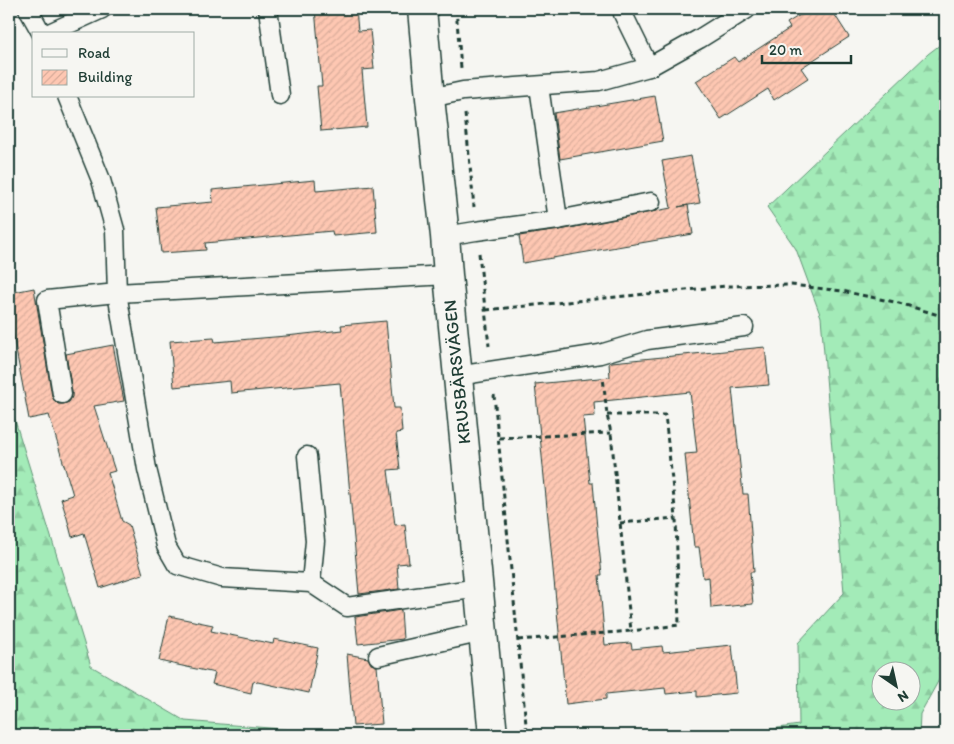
<svg xmlns="http://www.w3.org/2000/svg" width="954" height="744" font-family="Itim,sans-serif">
<style>
.forest{fill:url(#forest-firs);stroke:#619476;fill-rule:evenodd}
.building{fill:url(#building-hatch);stroke:#1f3d34}
.lines{fill:none;stroke-linecap:round;stroke-linejoin:round}
.lane-casing{stroke:#1f3d34;stroke-width:21}
.street-casing{stroke:#1f3d34;stroke-width:31}
.path{stroke:#1f3d34;stroke-width:3;stroke-dasharray:5 4;stroke-linecap:butt}
.lane{stroke:#f6f6f2;stroke-width:18}
.street{stroke:#f6f6f2;stroke-width:28}
.labels{text-anchor:middle;stroke-width:4;stroke-linejoin:round;paint-order:stroke}
.street-label{font-size:18px;fill:#1f3d34;stroke:#f6f6f2}
</style>
<defs>
<pattern id="forest-firs" width="22" height="20" patternUnits="userSpaceOnUse" patternTransform="scale(1.25)"><rect width="22" height="20" fill="#a3ebb8"/><path d="M5 1l3.5 6h-7zM16 11l3.5 6h-7z" fill="#8cca9f"/></pattern>
<pattern id="building-hatch" width="6" height="6" patternUnits="userSpaceOnUse" patternTransform="scale(1.25)"><rect width="6" height="6" fill="#fec7b2"/><path d="M-1 1l2-2M0 6l6-6M5 7l2-2" fill="none" stroke="#d9ac9a"/></pattern>
</defs>
<rect width="100%" height="100%" fill="#f6f6f2"/>
<filter id="ink" filterUnits="userSpaceOnUse"><feTurbulence type="fractalNoise" baseFrequency=".02" numOctaves="2"/><feDisplacementMap in="SourceGraphic" scale="10" xChannelSelector="R" yChannelSelector="G"/><feConvolveMatrix kernelMatrix="1 2 1 2 8 2 1 2 1" color-interpolation-filters="sRGB"/></filter>
<g filter="url(#ink)">
<g class="forest">
<path d="M945,41v628l-25,45 -1,21h-188l68,-10 -1,-82 46,-50 -23,-276 -25,-68 -29,-42 161,-153zM882,672h30v30h-30z"/>
<path d="M9,401l82,265 94,55 144,12 4,2h-324z"/>
</g>
<g class="building">
<path d="M315,9h41l2,22 12,-1 4,39 -12,1 5,57 -46,4 -4,-45h5z"/>
<path d="M810,9h21l18,28 -48,31 7,10 -34,22 -6,-11 -47,30 -25,-38 38,-24 4,5 52,-34 -3,-5z"/>
<path d="M655,96l8,45 -103,18 -6,-46z"/>
<path d="M691,156l9,47 -22,4 10,-2 5,29 -170,29 -4,-27 41,-6 111,-22 -9,-47z"/>
<path d="M315,180l1,11 57,-5 4,46 -44,4 -1,-5 -127,12 1,7 -45,3 -5,-46 57,-5 -1,-12z"/>
<path d="M34,288l18,108 2,4 4,4h6l5,-2 3,-5v-5l-6,-38 47,-9 11,56 -30,5 21,65 -7,2 14,48 7,4 14,49 -43,14 -16,-55 -12,4 -5,-19 -6,-19 12,-4 -24,-80 -20,4 -20,-106v-20z"/>
<path d="M386,321l8,87h6l2,24 -6,1 4,36 -12,1 7,55 10,-1 4,39 -12,1 2,25 -40,5 -19,-211 -109,10 -1,-12 -56,6 -4,-46 44,-3 1,4 71,-6 56,-6 -1,-5z"/>
<path d="M765,347l4,38 -37,3 11,106h5l6,78h-4l3,32 -42,4 -2,-31 -6,1 -4,-31h-5l-9,-93 12,-1 -7,-61 -96,10 1,14 -12,1 7,66h3l4,45 5,47h-3l6,70 26,-2 1,6 30,-3 1,6 69,-7 5,48 -40,4v-6l-31,3 -1,-6 -59,6v5l-40,5 -31,-320 75,-7 -1,-14 3,-1z"/>
<path d="M401,610l2,29 -45,5 -3,-27z"/>
<path d="M169,616l44,9 -2,6 62,13 1,-5 44,9 -9,45 -56,-12 -2,12 -39,-9 3,-11 -56,-12z"/>
<path d="M347,654l21,4 3,6 6,2 5,58 -29,2z"/>
</g>
<g class="lines">
<g class="lane-casing">
<g id="lane">
<path d="M28,9l14,25"/>
<path d="M268,9l12,86"/>
<path d="M623,9v5l26,53"/>
<path d="M47,34l55,-25"/>
<path d="M539,86l19,134"/>
<path d="M67,96l34,84 14,50 2,63 30,176 19,77 11,19 45,13 89,5 36,24 132,-19"/>
<path d="M430,98l33,-7 136,-10 50,-14 50,-28 48,-30"/>
<path d="M445,236l31,-5 82,-11 93,-18"/>
<path d="M457,376l143,-22 47,-14 97,-13"/>
<path d="M62,394l-15,-94 70,-7 331,-18"/>
<path d="M307,456l8,85 -4,42"/>
<path d="M378,656l105,-24"/>
</g>
</g>
<g class="street-casing">
<path id="street" d="M422,9l8,89 15,138 3,39 45,460"/>
</g>
<g class="path">
<path d="M456,9l5,59"/>
<path d="M465,114l9,93"/>
<path d="M479,253l10,93"/>
<path d="M486,310l240,-24 65,-1 51,6 57,12 46,14"/>
<path d="M494,395l33,340"/>
<path d="M607,415h58l11,103 3,107 -48,6"/>
<path d="M499,438l112,-5"/>
<path d="M620,523l56,-5"/>
<path d="M518,640l113,-9 -20,-198 -4,-18 -4,-38"/>
</g>
<use href="#lane" class="lane"/>
<use href="#street" class="street"/>
</g>
</g>
<g class="labels">
<g class="street-label">
<text transform="translate(457 372) rotate(-96)" y="6">KRUSBÄRSVÄGEN</text>
</g>
</g>
<rect width="954" height="744" fill="none" stroke="#f6f6f2" stroke-width="30"/>
<rect x="15" y="15" width="924" height="714" fill="none" stroke="#1f3d34" stroke-width="2" filter="url(#ink)"/>
<rect x="32" y="32" width="162" height="65" fill="#f6f6f2" stroke="#a0aca6"/>
<rect x="42" y="49" width="25" height="8" fill="#f6f6f2" stroke="#a0aca6"/>
<text x="78" y="58" font-size="15" fill="#1f3d34">Road</text>
<rect x="42" y="70" width="25" height="15" fill="url(#building-hatch)" stroke="#a0aca6"/>
<text x="78" y="82" font-size="15" fill="#1f3d34">Building</text>
<g transform="translate(896 686) rotate(146)"><circle r="24" fill="#f6f6f2" stroke="#a0aca6"/>
<path d="M0-4L9 19L0 12L-9 19Z" fill="#1f3d34"/>
<text y="-8" font-size="14" font-weight="bold" text-anchor="middle" fill="#1f3d34">N</text>
</g>
<path d="M762 55v8h89v-8" fill="none" stroke="#1f3d34" stroke-width="2.5"/>
<text x="769" y="55" font-size="15" fill="#1f3d34" stroke="#f6f6f2" stroke-width="4" paint-order="stroke">20 m</text>
</svg>
